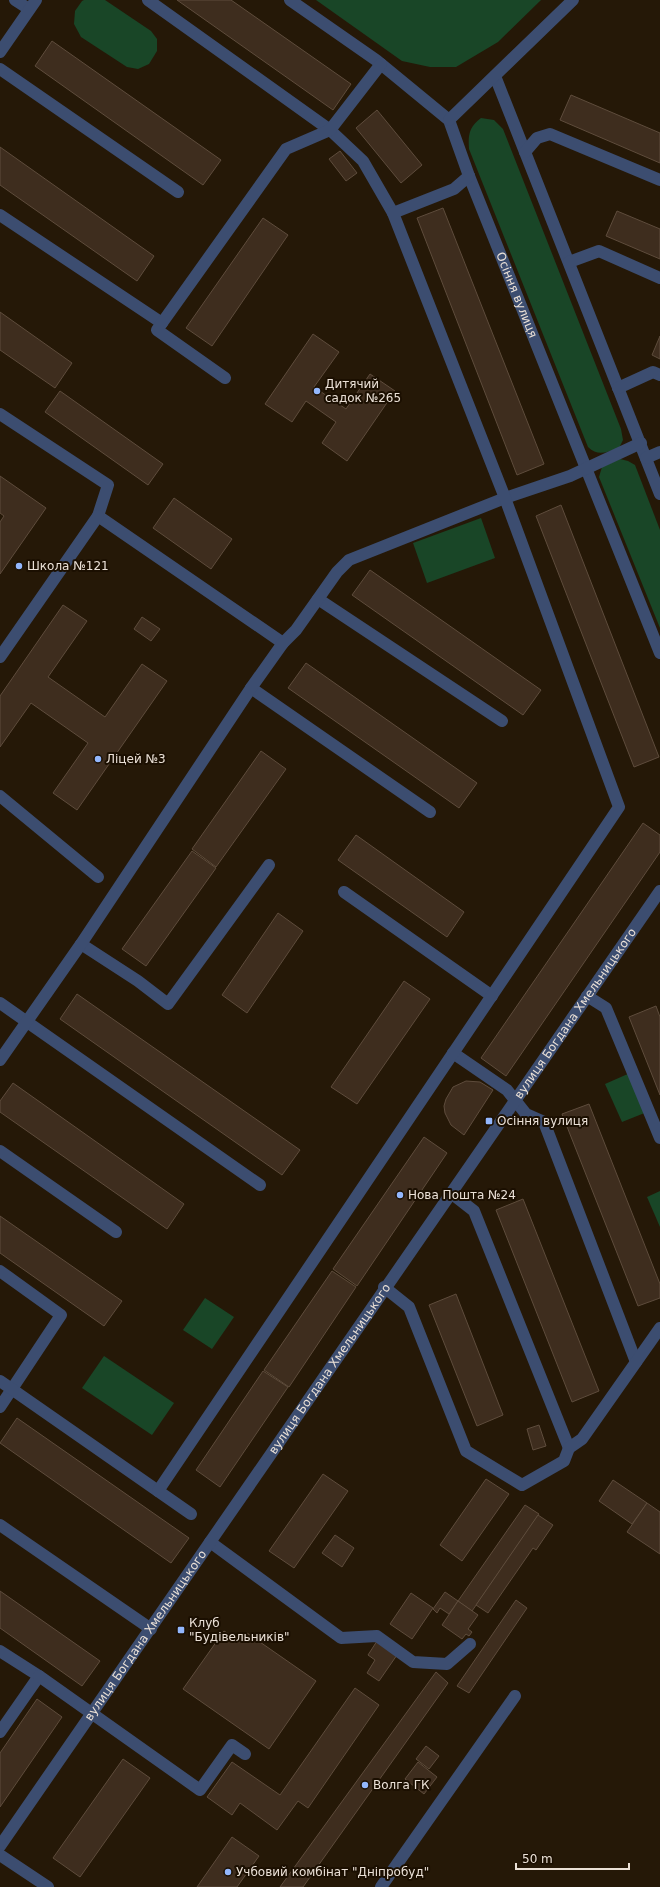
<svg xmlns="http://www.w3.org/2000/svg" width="660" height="1887" font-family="'DejaVu Sans',sans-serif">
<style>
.green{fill:#194627}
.building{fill:#3e2d1e;stroke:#5e4c3c}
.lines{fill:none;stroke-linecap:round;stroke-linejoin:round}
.minor{stroke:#3c4d70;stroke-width:12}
.poi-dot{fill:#93b7fd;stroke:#1b0f01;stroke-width:1.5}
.labels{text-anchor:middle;stroke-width:4;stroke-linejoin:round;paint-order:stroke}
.street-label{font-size:12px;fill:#ebe1d7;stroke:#1b0f01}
.poi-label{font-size:12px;fill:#ebe1d7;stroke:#1b0f01;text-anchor:start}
</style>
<rect width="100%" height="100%" fill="#251807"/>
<g class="green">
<path d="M84,0h21l46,31 6,8v12l-8,13 -11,5 -11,-2 -46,-30 -7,-13 1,-13 7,-10z"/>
<path d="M316,0h225l-43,42 -42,25h-26l-28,-6z"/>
<path d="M481,118l13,2 9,9 118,300 2,11 -4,8c-12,4 -21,9 -31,-1l-119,-298c-1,-14 0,-22 12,-31z"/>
<path d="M620,459l8,2 7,4 25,65v98l-61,-151 3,-10z"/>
<path d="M481,518l14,40 -68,25 -14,-40z"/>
<path d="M630,1073l17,39 -25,10 -17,-38z"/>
<path d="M660,1191v36l-13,-30z"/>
<path d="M205,1298l29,19 -22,32 -29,-19z"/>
<path d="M104,1356l70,47 -22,32 -70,-47z"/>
</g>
<g class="building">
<path d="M177,0h54l120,84 -18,26z"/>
<path d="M52,41l169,119 -18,25 -168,-119z"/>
<path d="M571,95l89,38v30l-100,-43z"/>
<path d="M377,110l45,55 -21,18 -45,-55z"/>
<path d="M0,147l154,109 -17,25 -137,-96z"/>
<path d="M340,151l17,22 -11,8 -17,-22z"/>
<path d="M443,208l101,256 -27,11 -100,-257z"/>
<path d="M617,211l43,18v30l-54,-23z"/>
<path d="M263,218l25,17 -76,111 -26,-18z"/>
<path d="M0,312l72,51 -17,25 -55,-38z"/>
<path d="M313,334l26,18 -25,35 32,22 24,-35 25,17 -48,70 -25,-18 14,-21 -30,-21 -14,21 -27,-18z"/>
<path d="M660,336v23l-8,-4z"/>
<path d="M60,391l103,73 -15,21 -103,-73z"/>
<path d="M0,476l46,32 -46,66v-52l4,-6 -4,-3z"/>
<path d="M174,498l58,41 -21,30 -58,-41z"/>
<path d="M561,505l98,252 -25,10 -98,-251z"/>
<path d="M370,570l171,120 -18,25 -171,-120z"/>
<path d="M63,605l24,16 -39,56 57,40 37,-53 25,17 -90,129 -24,-17 35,-50 -57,-40 -31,44v-51z"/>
<path d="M142,617l18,12 -9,12 -17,-12z"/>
<path d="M306,663l171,120 -18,25 -171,-120z"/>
<path d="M261,751l25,18 -70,98 -24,-18z"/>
<path d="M643,823l17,12v17l-154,224 -25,-18z"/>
<path d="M356,835l108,77 -17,25 -109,-77z"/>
<path d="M192,851l24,17 -70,98 -24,-17z"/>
<path d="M278,913l25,18 -56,82 -25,-18z"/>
<path d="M404,981l26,18 -73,105 -26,-17z"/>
<path d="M77,994l223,156 -18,25 -222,-156z"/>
<path d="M656,1006l4,11v78l-31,-78z"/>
<path d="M466,1081l14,1 13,8 -29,45 -13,-10 -6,-12 -1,-7 2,-7 7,-12z"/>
<path d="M13,1083l171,121 -17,25 -167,-117v-11z"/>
<path d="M589,1104l71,180v14l-22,8 -76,-192z"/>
<path d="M424,1137l23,16 -90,133 -24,-17z"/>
<path d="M523,1199l76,192 -27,11 -76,-192z"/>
<path d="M0,1216l122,85 -18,25 -104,-73z"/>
<path d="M332,1271l24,16 -67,100 -25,-17z"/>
<path d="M456,1294l47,121 -26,11 -48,-121z"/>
<path d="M263,1371l25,16 -68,100 -24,-17z"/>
<path d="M17,1418l172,120 -18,25 -171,-120z"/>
<path d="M539,1425l7,21 -13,4 -6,-21z"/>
<path d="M323,1474l25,17 -54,77 -25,-17z"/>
<path d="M486,1479l23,15 -47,67 -22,-16z"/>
<path d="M613,1480l34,23 -15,21 -33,-23z"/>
<path d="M647,1503l13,9v42l-33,-22z"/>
<path d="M525,1505l14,9 -67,97 -14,-10z"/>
<path d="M538,1515l15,10 -17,25 -3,-2 -45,65 -12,-8z"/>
<path d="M335,1535l19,13 -12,19 -20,-14z"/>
<path d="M0,1591l100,70 -18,25 -82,-58z"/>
<path d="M445,1592l13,9 -9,13 -9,-6 -3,5 -4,-4z"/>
<path d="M411,1593l22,15 -21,31 -22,-15z"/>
<path d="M516,1600l11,8 -58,85 -12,-7z"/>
<path d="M458,1601l20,14 -10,14 4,3 -3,4 -3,-2 -4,5 -20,-14z"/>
<path d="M224,1631l17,11 6,-9 69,48 -47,68 -86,-60z"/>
<path d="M377,1641l20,14 -18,26 -12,-8 8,-13 -7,-5z"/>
<path d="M436,1672l12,11 -145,204h-23z"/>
<path d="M355,1688l24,17 -71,103 -10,-7 -21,29 -37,-27 -8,12 -25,-18 25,-35 48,33z"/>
<path d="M37,1699l25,18 -62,90v-54z"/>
<path d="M426,1746l13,10 -10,13 -13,-10z"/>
<path d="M123,1759l27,19 -70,99 -27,-19z"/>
<path d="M418,1762l19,15 -13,17 -19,-15z"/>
<path d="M232,1837l27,19 -22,31h-40z"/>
</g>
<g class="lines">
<g class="minor">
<path d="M15,0l14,9"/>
<path d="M148,0l182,130 33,31 30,52"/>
<path id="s1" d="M290,0l86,60 73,60 20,56 191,477"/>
<path d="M0,52l36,-52"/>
<path d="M0,69l178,123"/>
<path d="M495,76l165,418"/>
<path d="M449,120l124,-120"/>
<path d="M525,152l12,-14 13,-4 110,46"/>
<path d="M0,215l162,108"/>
<path d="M569,262l30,-11 61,27"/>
<path d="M225,378l-68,-48 129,-181 44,-19 51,-66"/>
<path d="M618,388l35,-16 7,3"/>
<path d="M0,414l108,71 -10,31 185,127"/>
<path d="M646,458l14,-6"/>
<path d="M318,599l184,122"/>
<path d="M0,657l98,-141"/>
<path d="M251,688l179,124"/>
<path d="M0,796l98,81"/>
<path d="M344,892l148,104"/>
<path d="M81,944l57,37 30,23 101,-139"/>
<path d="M587,996l19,12 54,130"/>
<path d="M0,1003l260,182"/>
<path d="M453,1053l54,37 19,24 18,8 92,240"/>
<path d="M0,1060l81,-116 170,-256 32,-45 13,-13 41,-58 12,-12 156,-62 65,-22 71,-33"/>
<path d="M0,1151l116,81"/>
<path d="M451,1193l23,18 95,237"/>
<path d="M0,1271l61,44 -61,92"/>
<path d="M384,1287l25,20 57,144 56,34 42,-24 5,-13 13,-9 78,-111"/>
<path d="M0,1381l158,110"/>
<path d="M191,1514l-33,-23 461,-684 -114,-309 -112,-285 61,-24 15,-13"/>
<path d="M0,1525l151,104"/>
<path d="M210,1542l131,96 36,-2 36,26 34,2 23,-20"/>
<path d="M0,1651l39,25 -39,56"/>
<path d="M39,1676l161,114 32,-45 13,9"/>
<path id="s2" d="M0,1846l660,-955"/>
<path d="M0,1855l48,32"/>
<path d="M381,1887l134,-191"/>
</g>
</g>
<g class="poi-dot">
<circle cx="317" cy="391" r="4"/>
<circle cx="19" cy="566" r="4"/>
<circle cx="98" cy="759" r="4"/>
<rect x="485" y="1117" width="8" height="8" rx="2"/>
<circle cx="400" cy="1195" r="4"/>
<rect x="177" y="1626" width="8" height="8" rx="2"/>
<circle cx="365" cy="1785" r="4"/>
<circle cx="228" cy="1872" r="4"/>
</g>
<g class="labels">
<g class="street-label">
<text dy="4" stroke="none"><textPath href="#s1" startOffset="387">Осіння вулиця</textPath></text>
<text dy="4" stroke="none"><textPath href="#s2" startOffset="1012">вулиця Богдана Хмельницького</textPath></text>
<text dy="4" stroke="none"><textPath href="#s2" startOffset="580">вулиця Богдана Хмельницького</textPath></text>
<text dy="4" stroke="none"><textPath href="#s2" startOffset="256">вулиця Богдана Хмельницького</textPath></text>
</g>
<g class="poi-label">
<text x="325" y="388">Дитячий<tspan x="325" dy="14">садок №265</tspan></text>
<text x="27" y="570">Школа №121</text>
<text x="106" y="763">Ліцей №3</text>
<text x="497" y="1125">Осіння вулиця</text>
<text x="408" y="1199">Нова Пошта №24</text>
<text x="189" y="1627">Клуб<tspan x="189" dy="14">"Будівельників"</tspan></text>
<text x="373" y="1789">Волга ГК</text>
<text x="236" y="1876">Учбовий комбінат "Дніпробуд"</text>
</g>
</g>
<path d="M516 1863v6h113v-6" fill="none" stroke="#ebe1d7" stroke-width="2"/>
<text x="522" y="1863" font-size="12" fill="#ebe1d7" stroke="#1b0f01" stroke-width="3" paint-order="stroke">50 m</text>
</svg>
